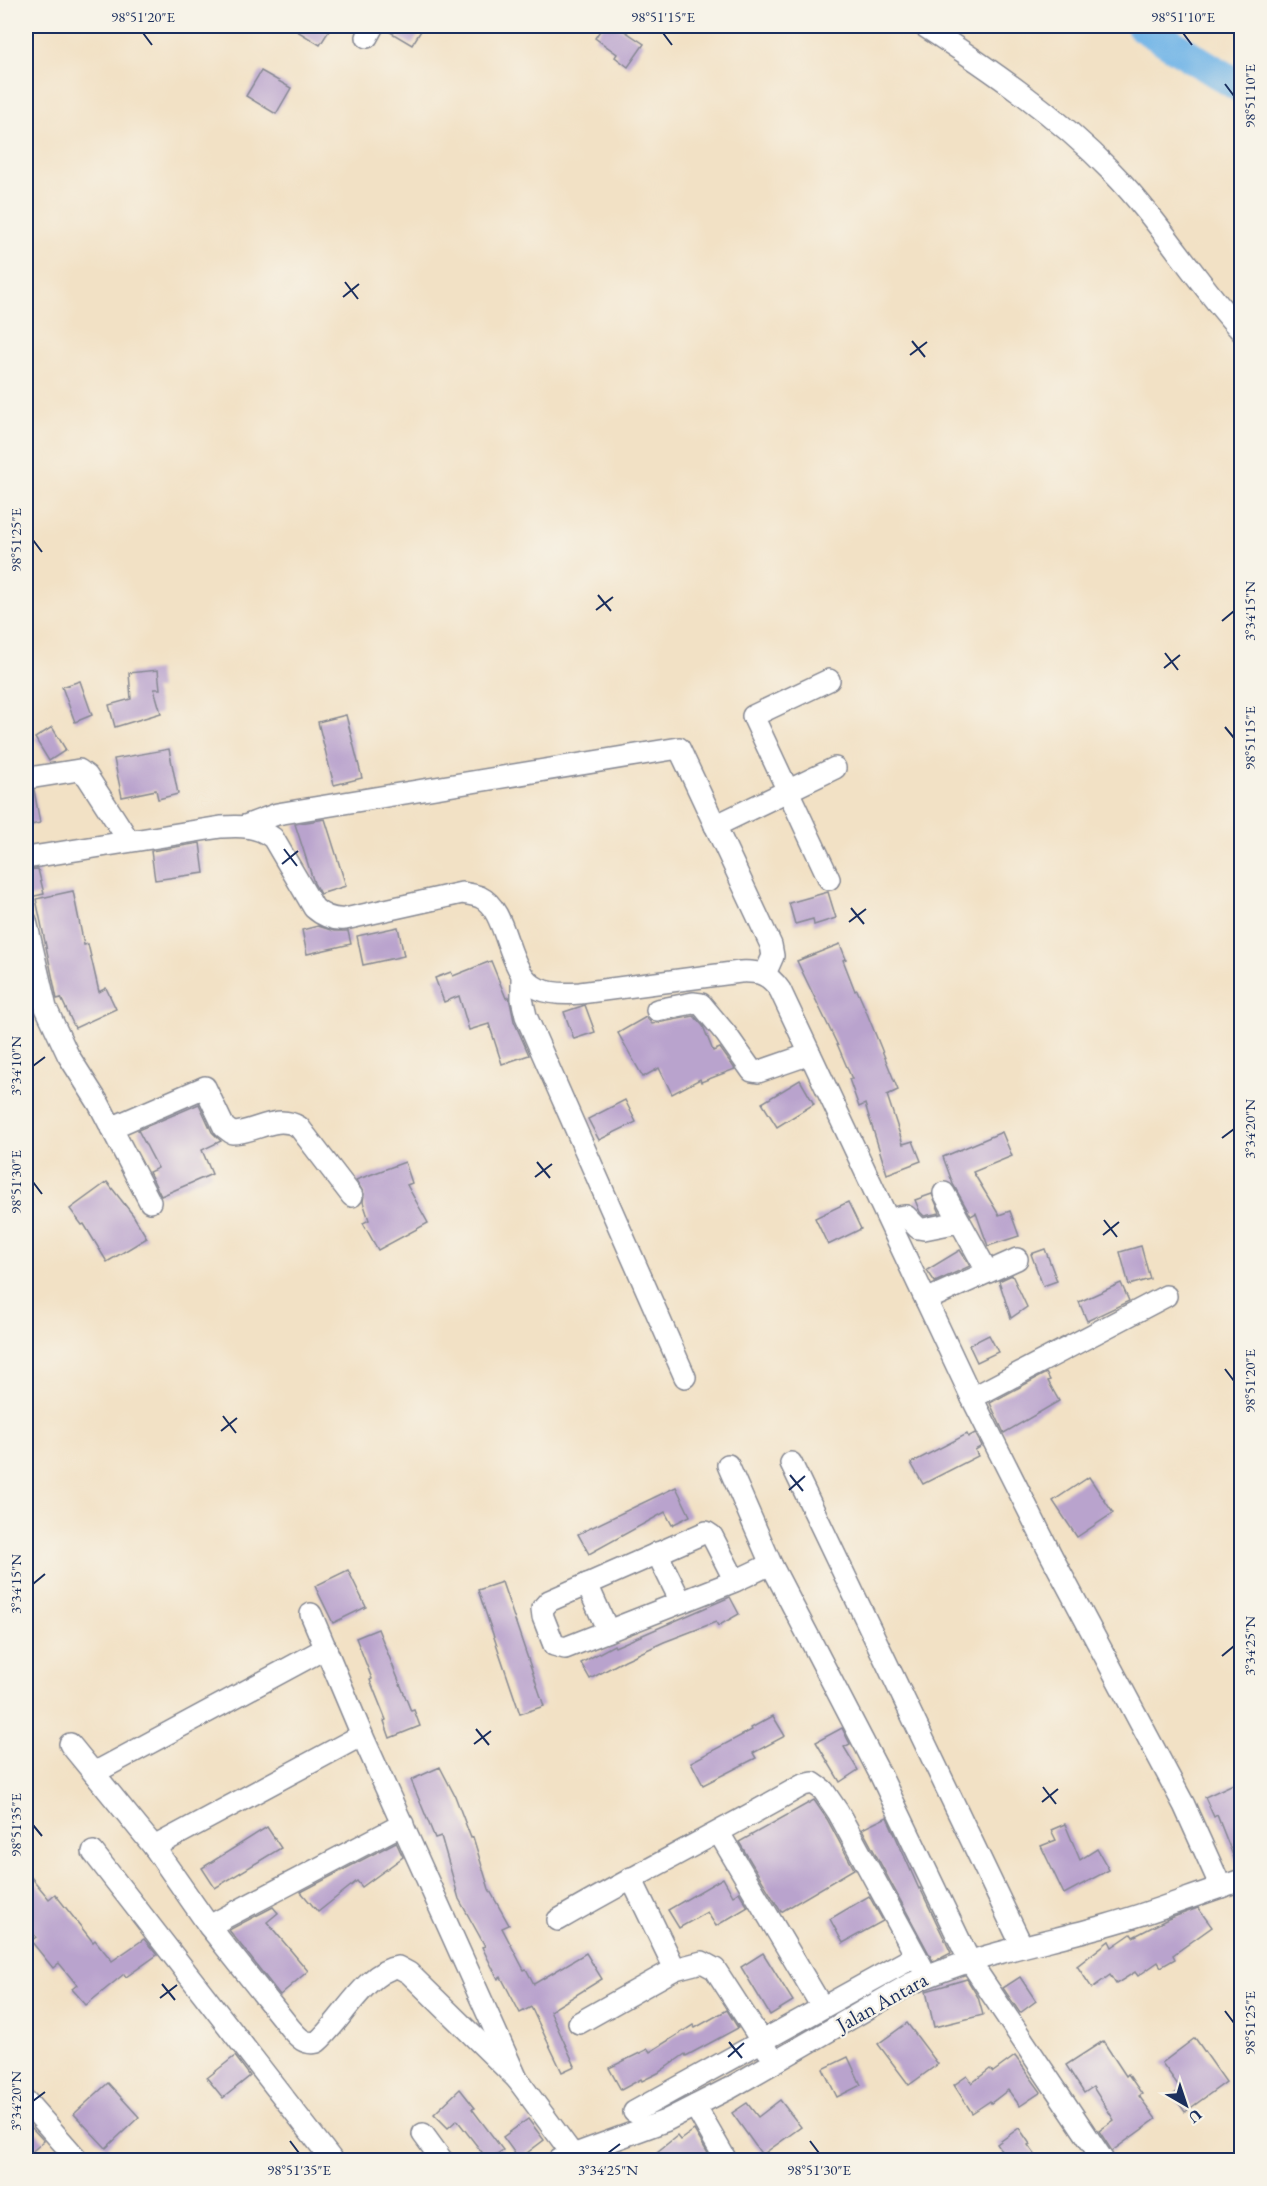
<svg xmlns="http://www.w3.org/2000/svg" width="1267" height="2186" font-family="'EB Garamond',serif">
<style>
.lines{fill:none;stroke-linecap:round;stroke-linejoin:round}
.river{stroke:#72b5e7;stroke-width:32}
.building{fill:#b9a3cd}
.minor-casing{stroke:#868892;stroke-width:24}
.minor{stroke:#fff;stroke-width:21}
.ticks{fill:none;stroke:#1b2f5e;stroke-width:2}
.labels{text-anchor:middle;stroke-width:4.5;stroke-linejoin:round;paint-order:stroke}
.street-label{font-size:21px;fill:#1b2f5e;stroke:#f7f3e8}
.neatline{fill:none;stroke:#1b2f5e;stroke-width:2}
.ticks-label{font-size:15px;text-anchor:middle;fill:#1b2f5e}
</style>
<rect width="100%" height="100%" fill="#f7f3e8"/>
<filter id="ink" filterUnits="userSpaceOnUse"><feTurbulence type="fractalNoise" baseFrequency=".0167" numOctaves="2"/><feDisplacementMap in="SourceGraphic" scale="12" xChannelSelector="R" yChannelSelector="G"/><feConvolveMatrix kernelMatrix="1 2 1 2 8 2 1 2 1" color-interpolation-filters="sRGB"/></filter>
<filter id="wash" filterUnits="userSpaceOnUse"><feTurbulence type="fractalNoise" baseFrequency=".008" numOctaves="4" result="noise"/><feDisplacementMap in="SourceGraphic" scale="24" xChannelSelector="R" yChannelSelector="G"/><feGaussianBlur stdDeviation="1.35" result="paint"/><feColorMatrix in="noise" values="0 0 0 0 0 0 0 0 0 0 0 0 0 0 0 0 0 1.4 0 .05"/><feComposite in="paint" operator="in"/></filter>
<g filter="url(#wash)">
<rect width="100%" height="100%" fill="#f2e1c5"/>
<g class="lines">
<path class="river" d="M1142,26l100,62"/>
</g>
<g id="blocks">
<g class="building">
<path d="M289,26h43l-12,19z"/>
<path d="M386,26h38l-12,19 -27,-16z"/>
<path d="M603,26h14l27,18 -16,23 -13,-10 2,-3 -22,-16z"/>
<path d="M261,71l30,17 -15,26 -30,-18z"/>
<path d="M158,670l2,19h-6l7,24 -46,14 -6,-22 22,-6 -2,-26z"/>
<path d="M80,681l12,34 -17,7 -13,-35z"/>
<path d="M346,715l16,63 -28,7 -16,-63z"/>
<path d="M52,727l14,23 -17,11 -14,-23z"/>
<path d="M169,749l9,45 -20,5 -2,-9 -34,7 -8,-38z"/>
<path d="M26,790h8l6,33 -14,3z"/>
<path d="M325,819l21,67 -26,8 -6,-11 -19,-59z"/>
<path d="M200,843l4,30 -49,7 -4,-29z"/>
<path d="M38,869l6,25 -18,4v-28z"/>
<path d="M73,891l11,54 4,-1 11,48 7,-4 10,21 -41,19 -14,-30 -4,1 -21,-100z"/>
<path d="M828,892l8,26 -22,7 -1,-6 -18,5 -6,-21z"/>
<path d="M318,926l16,5h14l3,13 -44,10 -5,-24z"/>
<path d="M398,927l6,29 -41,9 -6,-29z"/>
<path d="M840,944l6,15 -3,1 12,31 2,-1 7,16 34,84 -11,5 16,49 10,-3 8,20 -34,13 -22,-70 -6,3 -10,-28h3l-14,-33 -41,-85z"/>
<path d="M491,961l15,37 3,-1 5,24 15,34 -27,9 -13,-40 -20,6 -10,-34 -15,6 -9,-24 16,-6 2,4z"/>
<path d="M26,976l6,29 -6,1z"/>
<path d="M585,1005l10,27 -21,7 -10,-27z"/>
<path d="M694,1016l9,10 10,25 7,-3 15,21 -34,13 -1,-3 -28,15 -13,-26 -16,9 -25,-44 28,-16 6,7z"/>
<path d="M800,1080l14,24 -37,23 -15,-24z"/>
<path d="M625,1100l11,22 -37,18 -11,-21z"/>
<path d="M199,1104l13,28 9,9 -19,9 10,24 -51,22 -12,-24 9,-4 -20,-38z"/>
<path d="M1002,1132l10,24 -39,16 26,43 11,-4 9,25 -31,10 -12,-33 -5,3 -18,-32 -10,-27z"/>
<path d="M405,1162l7,21 -5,2 21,38 -50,27 -15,-27 6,-3 -6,-18 1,-8 -8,-14z"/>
<path d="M107,1182l26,33 14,23 -40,24 -23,-38 -2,1 -12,-16z"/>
<path d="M932,1194l8,19 -16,3 -4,-4 -5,-12z"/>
<path d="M848,1202l13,27 -33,16 -13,-27z"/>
<path d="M1141,1246l9,33 -21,6 -9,-33z"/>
<path d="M1045,1249l12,32 -14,5 -12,-32z"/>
<path d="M960,1250l10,16 -35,16 -8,-12z"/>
<path d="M1012,1275l15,32 -16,11 -12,-37z"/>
<path d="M1121,1283l8,18 -42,20 -8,-19z"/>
<path d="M989,1335l9,17 -21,10 -8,-17z"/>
<path d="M1046,1373l4,7 -2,1 11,20 -55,32 -14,-30z"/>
<path d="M975,1433l7,13 -7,4 3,6 -55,28 -12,-21 56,-29 1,3z"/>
<path d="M1089,1477l24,36 -36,24 -24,-36z"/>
<path d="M676,1487l14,29 -18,9 -7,-13 -76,42 -11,-20z"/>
<path d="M348,1570l18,37 -33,16 -18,-37z"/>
<path d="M502,1582l42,124 -24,8 -42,-124z"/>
<path d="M730,1597l9,17 -21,12 -2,-4 -52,20 -39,18 -35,19 -9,-16 33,-18 1,2z"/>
<path d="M378,1629l33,82 3,-1 6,16 -30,12 -6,-17 2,-1 -16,-40 2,-1 -16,-41z"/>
<path d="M773,1716l12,20 -32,17 3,5 -53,27 -12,-23 61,-32 -1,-2z"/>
<path d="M842,1728l8,16 -6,3 14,23 -18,12 -24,-40z"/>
<path d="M440,1767l15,29 16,42 2,-1 16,52 20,36 -7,3 22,42 2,-1 8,15 52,-31 16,26 -52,32 25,55 -13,6 -31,-65 -11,6 -19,-36 -3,2 -16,-32 3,-1 -26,-47 -18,-63 -6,2 -24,-58z"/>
<path d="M1242,1780v88h-4l-21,-53 -3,2 -9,-20z"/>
<path d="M814,1800l13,19 27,50 -73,43 -42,-70z"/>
<path d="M887,1817l32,72 1,-1 31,65 -8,4 -10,4 -71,-132z"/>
<path d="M1065,1824l15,36 17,-11 12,21 -45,24 -23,-48 15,-6 -5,-10z"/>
<path d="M267,1827l14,21 -66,40 -13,-20z"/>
<path d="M396,1842l7,15 -41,30 -5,-6 -39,31 -17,-20z"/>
<path d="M26,1871l23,28 6,-5 38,48 2,-2 17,21 32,-22 13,16 -31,22 -2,-3 -38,31 -14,-16 5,-4 -18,-22 -6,5 -22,-27 5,-4 -10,-13z"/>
<path d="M723,1878l10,18 6,-4 9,15 -32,19 -9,-14 -28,16 -11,-18z"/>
<path d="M869,1896l14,25 -40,22 -13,-24z"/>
<path d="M273,1907l5,6 -11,9 41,49 -28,24 -51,-65z"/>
<path d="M1198,1908l14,19 -39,28 2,4 -14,8 -3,-5 -20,14 -3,-4 -19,12 -6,-9 -18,13 -15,-22 32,-25 3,6 19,-13 2,3 35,-18z"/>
<path d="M763,1953l30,48 -23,14 -29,-48z"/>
<path d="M1020,1977l16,24 -16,12 -17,-25z"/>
<path d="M967,1979l11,18 5,18 -49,12 -8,-36z"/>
<path d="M727,2010l11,18 -52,28 -1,-2 -27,19 -16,8 -1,-2 -20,11 -12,-22 39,-19 2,3 43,-27 2,3z"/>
<path d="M907,2023l31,41 -29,21 -31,-41z"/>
<path d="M1195,2038l31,44 -41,30 -12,-17 8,-6 -19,-26z"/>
<path d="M1103,2041l23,35 2,-2 14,20 -3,2 17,23 -44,32 -13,-20 15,-11 -21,-33 -9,6 -18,-28z"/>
<path d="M235,2056l15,20 -27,22 -16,-20z"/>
<path d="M1015,2056l26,36 -21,14 -12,-16 -17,13 -1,-2 -18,12 -18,-28 13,-9 5,7 18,-14 3,3z"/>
<path d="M848,2057l13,28 -24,12 -14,-28z"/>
<path d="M108,2083l31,34 -33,31 -32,-34z"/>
<path d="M460,2089l15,19 -3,1 31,41 -15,10 -31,-40 -9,8 -14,-14z"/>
<path d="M780,2100l21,27 -39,28 -30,-42 15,-10 11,14z"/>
<path d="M528,2119l16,21 -25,19 -16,-22z"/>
<path d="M32,2128l12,13 -18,16v-23z"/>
<path d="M1019,2128l11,16 -2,1 11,15h-31l-11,-16z"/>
<path d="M694,2130l18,30h-65l30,-24 3,4z"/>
</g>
</g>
</g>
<g filter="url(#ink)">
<use href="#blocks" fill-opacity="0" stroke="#868892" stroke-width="1.5"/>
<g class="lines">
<g class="minor-casing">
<g id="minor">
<path d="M924,26c66,43 133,89 188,146 48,49 83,109 130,160"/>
<path d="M367,37l6,-11"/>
<path d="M29,778l50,-8 8,6 42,65"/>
<path d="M245,826l32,-12 402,-66 92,197 2,11 -8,18"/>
<path d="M715,826l120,-58"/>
<path d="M26,858l195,-31c19,-1 36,-2 52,11l41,70c9,8 19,12 31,11l117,-26c6,1 13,2 18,4 30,14 25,78 59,92 12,5 29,5 41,4l160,-21c19,-1 29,2 40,18l192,408 79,157 133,250 37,82"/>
<path d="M829,879l-76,-163 76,-36"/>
<path d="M26,921l20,87 22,47 31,49 51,98"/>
<path d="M522,975v24l4,17 159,361"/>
<path d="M657,1010l36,-7 8,1 25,30 26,37 6,1 52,-18"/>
<path d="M111,1128l94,-41 19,40 8,6c23,0 44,-20 67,-6l53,69"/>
<path d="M944,1193l43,78"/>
<path d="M890,1222l9,-5 7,-1 12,12 6,1 35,-7"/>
<path d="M926,1300l91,-41"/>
<path d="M972,1398l194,-102"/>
<path d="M791,1463l231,483"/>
<path d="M728,1465l43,99 110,212 88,184 134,200"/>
<path d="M657,1553l24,49"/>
<path d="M735,1581l-23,-45 -6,-4 -157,69 -7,8 1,8 11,28 11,3 170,-67 36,-17"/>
<path d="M587,1584l21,47"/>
<path d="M311,1614l51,121 155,344 56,76"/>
<path d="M70,1744l84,103 55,79 81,102c8,9 14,17 27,14 24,-20 49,-71 81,-75l11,6 108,106"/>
<path d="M94,1773l232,-125"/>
<path d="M719,1833l103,174"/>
<path d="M154,1847l208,-112"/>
<path d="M93,1852l239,308"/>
<path d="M631,1878l44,91 27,-7 13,7 53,82"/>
<path d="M558,1920c81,-47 164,-89 245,-135l10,-2 10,7 15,22 89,164"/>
<path d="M209,1926l194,-102"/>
<path d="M579,2023l96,-54"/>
<path d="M26,2101l52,59"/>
<path d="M695,2106l31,54"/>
<path d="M634,2112l282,-156"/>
<path d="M423,2134l19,26"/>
<path d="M559,2160l106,-39 65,-33 180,-104c63,-29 130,-40 197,-59 45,-12 90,-31 135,-45"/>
</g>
</g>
<use href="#minor" class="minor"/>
</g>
</g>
<path class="ticks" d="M143,33l9,12M663,33l9,12M1183,33l9,12M1225,84l9,12M345,282l13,17M343,297l16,-13M912,341l13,16M910,355l17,-13M33,540l9,12M598,595l13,16M596,610l17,-13M1222,621l12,-10M1165,653l13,17M1164,668l16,-13M1225,727l9,11M284,849l13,17M282,864l16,-13M851,908l13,16M849,922l17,-13M33,1066l12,-9M1222,1138l12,-9M537,1162l13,16M535,1177l17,-13M33,1182l9,12M1104,1220l13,17M1103,1235l16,-13M1225,1369l9,12M223,1416l13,17M221,1431l16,-13M790,1475l13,16M789,1490l16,-14M33,1584l12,-10M1222,1656l12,-10M476,1729l13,16M474,1744l17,-13M1043,1787l13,17M1042,1802l16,-13M33,1825l9,11M162,1984l13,16M160,1998l17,-13M1225,2011l9,12M729,2042l13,16M728,2057l16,-14M33,2101l12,-9M290,2141l9,12M810,2141l9,12M608,2153l12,-9"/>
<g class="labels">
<g class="street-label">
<text transform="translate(882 2002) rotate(-29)" y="7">Jalan Antara</text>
</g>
</g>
<rect width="1267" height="2186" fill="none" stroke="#f7f3e8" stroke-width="66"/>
<g transform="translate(1186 2105) rotate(141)" stroke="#f7f3e8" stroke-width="4.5" paint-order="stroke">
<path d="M0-4.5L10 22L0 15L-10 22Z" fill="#1b2f5e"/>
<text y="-9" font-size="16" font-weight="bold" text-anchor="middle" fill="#1b2f5e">U</text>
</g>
<rect x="33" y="33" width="1201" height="2120" class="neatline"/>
<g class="ticks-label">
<text x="143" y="22">98°51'20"E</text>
<text x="663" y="22">98°51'15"E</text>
<text x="1183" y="22">98°51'10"E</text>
<text transform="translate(1250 96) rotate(-90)" y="5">98°51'10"E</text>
<text transform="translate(16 540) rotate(-90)" y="5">98°51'25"E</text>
<text transform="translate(1250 611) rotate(-90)" y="5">3°34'15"N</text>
<text transform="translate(1250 738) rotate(-90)" y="5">98°51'15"E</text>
<text transform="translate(16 1066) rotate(-90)" y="5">3°34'10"N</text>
<text transform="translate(1250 1129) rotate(-90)" y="5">3°34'20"N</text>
<text transform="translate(16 1182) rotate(-90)" y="5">98°51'30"E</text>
<text transform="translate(1250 1381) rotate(-90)" y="5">98°51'20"E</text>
<text transform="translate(16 1584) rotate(-90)" y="5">3°34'15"N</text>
<text transform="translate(1250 1646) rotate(-90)" y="5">3°34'25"N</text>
<text transform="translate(16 1825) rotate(-90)" y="5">98°51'35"E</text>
<text transform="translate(1250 2023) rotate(-90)" y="5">98°51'25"E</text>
<text transform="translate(16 2101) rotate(-90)" y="5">3°34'20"N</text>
<text x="299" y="2175">98°51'35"E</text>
<text x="608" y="2175">3°34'25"N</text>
<text x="819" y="2175">98°51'30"E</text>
</g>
</svg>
